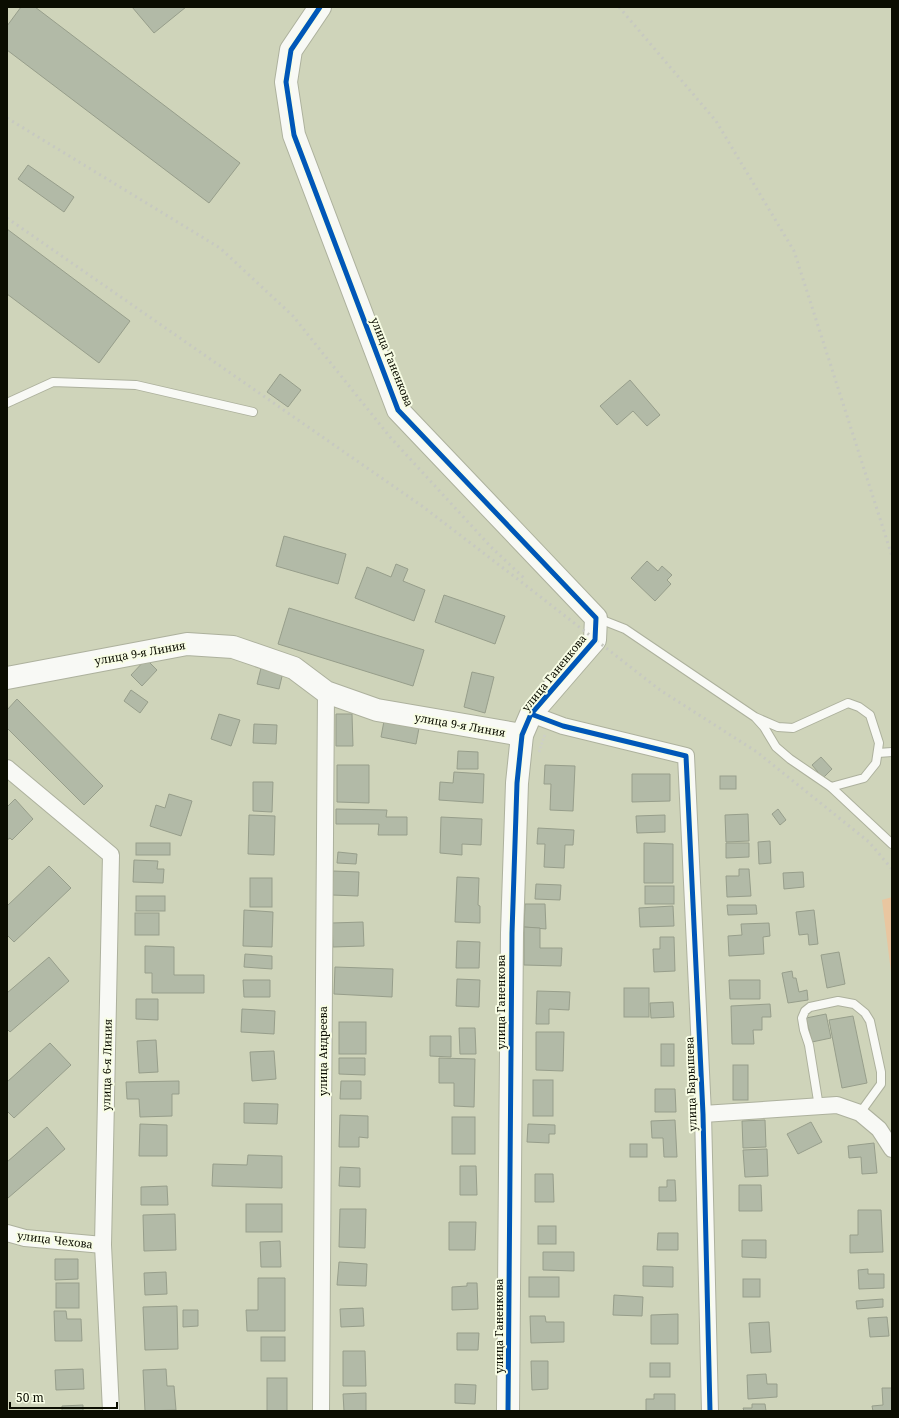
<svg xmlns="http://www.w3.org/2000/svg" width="899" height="1418" font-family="'Noto Serif',serif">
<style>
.green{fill:#e9c6a0}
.building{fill:#b2baa7;stroke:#979e8b}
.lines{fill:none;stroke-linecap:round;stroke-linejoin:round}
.lane-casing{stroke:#adb19d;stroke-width:10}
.street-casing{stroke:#adb19d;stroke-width:18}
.secondary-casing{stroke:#adb19d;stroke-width:24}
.path{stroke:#cdcfc7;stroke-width:2.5;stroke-dasharray:2 2;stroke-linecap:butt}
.lane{stroke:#f8f9f5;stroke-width:8}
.street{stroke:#f8f9f5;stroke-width:16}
.secondary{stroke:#f8f9f5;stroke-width:22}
.rail{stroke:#c7c9c1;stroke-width:3;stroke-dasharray:2 4;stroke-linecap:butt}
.cycleway-casing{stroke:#f8fde5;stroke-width:8}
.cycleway{stroke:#0057b8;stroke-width:5}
.labels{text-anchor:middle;stroke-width:4;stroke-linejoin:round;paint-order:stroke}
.street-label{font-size:11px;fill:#0b0d01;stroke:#f8fde5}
</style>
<rect width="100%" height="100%" fill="#cfd4ba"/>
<path class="green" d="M892,897v83l-10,-80z"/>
<g class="building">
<path d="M21,7h14l205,156 -31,40 -202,-153v-24z"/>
<path d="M132,7h54l-32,26z"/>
<path d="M28,165l46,32 -10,15 -46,-33z"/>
<path d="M7,229l123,92 -31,42 -92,-69z"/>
<path d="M280,374l21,16 -13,17 -21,-15z"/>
<path d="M630,380l30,35 -13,11 -14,-15 -16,14 -17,-19z"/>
<path d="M284,536l62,18 -8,30 -62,-18z"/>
<path d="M647,561l11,10 4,-5 10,9 -5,5 4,4 -16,17 -24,-23z"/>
<path d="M396,564l12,5 -5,12 22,9 -11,31 -59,-23 12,-31 24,10z"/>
<path d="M444,595l61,21 -10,28 -60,-22z"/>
<path d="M289,608l135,42 -11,36 -135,-42z"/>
<path d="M146,659l11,11 -15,16 -11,-11z"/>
<path d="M262,664l22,4 -5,21 -22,-5z"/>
<path d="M472,672l22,5 -9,36 -21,-6z"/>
<path d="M131,690l17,12 -8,11 -16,-12z"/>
<path d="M17,699l86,87 -19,19 -77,-77v-18z"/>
<path d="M219,714l21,6 -9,26 -20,-7z"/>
<path d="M336,714h16l1,32h-17z"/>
<path d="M384,721l35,7 -3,16 -35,-7z"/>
<path d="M254,724l23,1 -1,19 -23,-1z"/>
<path d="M458,751l20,1v17h-21z"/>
<path d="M821,757l11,12 -9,9 -11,-13z"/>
<path d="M337,765h32v38l-32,-1z"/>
<path d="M545,765l30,1 -2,45 -23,-1 1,-26h-7z"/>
<path d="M454,772l30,2 -1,29 -44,-3 1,-18 13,1z"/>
<path d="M632,774h38v27l-38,1z"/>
<rect x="720" y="776" width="16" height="13"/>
<path d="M253,782h20l-1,30 -19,-1z"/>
<path d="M169,794l23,7 -11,35 -31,-10 6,-21 9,3z"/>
<path d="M15,799l18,20 -21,21 -2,-2 -3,2v-33z"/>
<path d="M336,809l51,1 -1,7h21v18h-29l1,-11h-43z"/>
<path d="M778,809l8,11 -6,5 -8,-11z"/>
<path d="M748,814l1,27 -23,1 -1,-27z"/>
<path d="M249,815l26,1 -1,39 -26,-1z"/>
<path d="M665,815v17l-28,1 -1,-17z"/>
<path d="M441,817l41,2 -1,26 -19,-1v11l-22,-2z"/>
<path d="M538,828l36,2 -1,15h-8l-1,23 -20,-1 1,-23h-8z"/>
<path d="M770,841l1,22 -12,1 -1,-22z"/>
<rect x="136" y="843" width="34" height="12"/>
<path d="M644,843l29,1v39h-29z"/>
<path d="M726,843h23v14l-23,1z"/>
<path d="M338,852l19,2 -1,10 -19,-1z"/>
<path d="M134,860l24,1 -1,8h7l-1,14 -30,-1z"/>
<path d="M49,866l22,22 -57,54 -7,-7v-29z"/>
<path d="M739,869h10l2,27 -24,1 -1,-21h13z"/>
<path d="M333,871l26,1 -1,24 -26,-1z"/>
<path d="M803,872l1,15 -20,2 -1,-16z"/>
<path d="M457,877l22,1 -1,27 2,1v17l-25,-1z"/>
<rect x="250" y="878" width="22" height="29"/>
<path d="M536,884l25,1 -1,15 -25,-1z"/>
<rect x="645" y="886" width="29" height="18"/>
<rect x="136" y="896" width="29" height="15"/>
<path d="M525,904h20l1,25 -22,-2z"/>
<path d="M727,905h29l1,9 -29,1z"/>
<path d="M673,906l1,20 -34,1 -1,-19z"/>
<path d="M244,910l29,2 -1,35 -29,-1z"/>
<path d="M814,910l4,34 -9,1 -1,-11 -9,1 -3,-23z"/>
<rect x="135" y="913" width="24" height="22"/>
<path d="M363,922l1,24 -31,1 -1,-24z"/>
<path d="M769,923l1,13 -7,1 1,17 -35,2 -1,-20 14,-1 -1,-11z"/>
<path d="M524,927l16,1v20h22l-1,18 -37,-1z"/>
<path d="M660,937h14l1,34 -21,1 -1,-23h7z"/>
<path d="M457,941l23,1 -1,26h-23z"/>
<path d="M145,946l29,1v28h30v18h-52v-20h-7z"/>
<path d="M839,952l6,32 -18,4 -6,-33z"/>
<path d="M245,954l27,2v13l-28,-2z"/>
<path d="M49,957l20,24 -59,51 -3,-3v-36z"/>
<path d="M335,967l58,2 -1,28 -58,-3z"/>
<path d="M792,971l1,7h3l3,14 8,-2 1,10 -20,3 -6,-30z"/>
<path d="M457,979l23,1 -1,27 -23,-1z"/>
<path d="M243,980h27v17h-26z"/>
<path d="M729,980h31v19h-30z"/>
<rect x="624" y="988" width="25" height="29"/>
<path d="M537,991l33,1 -1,18 -20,-1v15h-13z"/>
<path d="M136,999h22v21l-22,-1z"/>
<path d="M673,1002l1,15 -23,1 -1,-15z"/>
<path d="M770,1004l1,13h-9v13h-9l1,14h-22l-1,-38z"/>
<path d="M242,1009l33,2 -1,23 -33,-2z"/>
<path d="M826,1014l5,24 -19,4 -6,-24z"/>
<path d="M853,1016l14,67 -25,5 -13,-68z"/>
<rect x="339" y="1022" width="27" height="32"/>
<path d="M459,1028h16l1,26h-16z"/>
<path d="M536,1032h28l-1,39 -27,-1z"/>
<path d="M430,1036h21v21l-21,-1z"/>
<path d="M156,1040l2,32 -19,1 -2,-32z"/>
<path d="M50,1043l21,22 -57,53 -7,-7v-29z"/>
<rect x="661" y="1044" width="13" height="22"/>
<path d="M274,1051l2,28 -24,2 -2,-29z"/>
<path d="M339,1058h26v17l-26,-1z"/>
<path d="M439,1058l36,1 -1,48 -20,-1v-23h-15z"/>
<rect x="733" y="1065" width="15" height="35"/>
<rect x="533" y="1080" width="20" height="36"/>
<path d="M179,1081v13h-7v22l-32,1 -1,-18h-12l-1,-17z"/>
<path d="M341,1081h20v18h-21z"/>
<path d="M655,1089h20l1,23h-21z"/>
<path d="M244,1103l34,1 -1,20 -33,-1z"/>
<path d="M340,1115l28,1v22l-9,-1v10h-20z"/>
<rect x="452" y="1117" width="23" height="37"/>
<path d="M675,1120l2,37h-13l-1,-19h-11l-1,-17z"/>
<path d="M765,1120l1,27 -23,1 -1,-27z"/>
<path d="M811,1122l11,20 -24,12 -11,-20z"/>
<path d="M140,1124l27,1v31h-28z"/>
<path d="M528,1124l27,1v9h-6v9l-22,-1z"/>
<path d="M47,1127l18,22 -57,49 -1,-1v-35z"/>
<path d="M874,1143l3,30 -15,1 -1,-17 -12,1 -1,-12z"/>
<rect x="630" y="1144" width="17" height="13"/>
<path d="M767,1149l1,27 -23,1 -2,-27z"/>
<path d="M248,1155l34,1v32l-70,-2 1,-22 34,1z"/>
<path d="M460,1166h16l1,29h-17z"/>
<path d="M340,1167l20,1v19l-21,-1z"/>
<path d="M535,1174h18l1,28h-19z"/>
<path d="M667,1180h8l1,21h-17v-14h8z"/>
<path d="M739,1185h22l1,26h-23z"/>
<path d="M167,1186l1,19h-27v-18z"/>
<rect x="246" y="1204" width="36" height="28"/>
<path d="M340,1209h26l-1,39 -26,-1z"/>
<path d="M858,1210h23l2,42 -33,1v-18h8z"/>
<path d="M175,1214l1,36 -32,1 -1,-36z"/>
<path d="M449,1222h27l-1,28h-26z"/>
<rect x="538" y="1226" width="18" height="18"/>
<path d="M658,1233h20v17h-21z"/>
<path d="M742,1240h24v18l-24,-1z"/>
<path d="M280,1241l1,26h-20l-1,-25z"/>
<path d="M543,1252h31v19l-31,-1z"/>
<path d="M55,1259h23v20l-23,1z"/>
<path d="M339,1262l28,2 -1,22 -29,-1z"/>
<path d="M643,1266l30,1v20l-30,-1z"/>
<path d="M868,1269v5h16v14l-25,1 -1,-19z"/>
<path d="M166,1272l1,22 -22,1 -1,-22z"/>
<rect x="529" y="1277" width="30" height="20"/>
<path d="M258,1278h27v53h-38l-1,-21h12z"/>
<rect x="743" y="1279" width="17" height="18"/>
<rect x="56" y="1283" width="23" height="25"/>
<path d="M467,1283h10l1,26 -26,1v-23l15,-1z"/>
<path d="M614,1295l29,2 -1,19 -29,-1z"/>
<path d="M883,1299v8l-26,2 -1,-8z"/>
<path d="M177,1306l1,43 -33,1 -2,-43z"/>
<path d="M363,1308l1,18 -23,1 -1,-18z"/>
<path d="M183,1310h15v16l-15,1z"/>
<path d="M54,1311h12l1,8h14l1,22h-27z"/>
<path d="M678,1314v30h-27v-29z"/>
<path d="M530,1316h15l1,6h18v20l-33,1z"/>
<path d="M887,1317l2,19 -19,1 -2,-19z"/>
<path d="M769,1322l2,30 -20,1 -2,-30z"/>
<path d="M457,1333h22l-1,17h-21z"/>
<rect x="261" y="1337" width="24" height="24"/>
<path d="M343,1351h22l1,35h-23z"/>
<path d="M531,1361h17v28l-16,1z"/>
<rect x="650" y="1363" width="20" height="14"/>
<path d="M83,1369l1,20 -28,1 -1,-20z"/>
<path d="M166,1369l1,17h7l2,24 -31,1 -2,-41z"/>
<path d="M766,1374l1,10h10v13l-29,2 -1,-24z"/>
<rect x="267" y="1378" width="20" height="33"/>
<path d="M455,1384l21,1 -1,19 -20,-1z"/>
<path d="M882,1388h10v23h-19l-1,-5 11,-1z"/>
<path d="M366,1393v18h-22l-1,-17z"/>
<path d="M654,1394h21v17h-29v-12h8z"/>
<path d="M752,1404h13l1,7h-22l-1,-3h9z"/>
<path d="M83,1405v6h-21v-5z"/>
</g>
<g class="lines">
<g class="lane-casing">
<g id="lane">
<path d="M7,403l46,-21 83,3 117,27"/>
<path d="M597,618l28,11 130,88 9,10 12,20 14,12 41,28 33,-9 12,-15 3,-20 -9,-28 -11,-8 -11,-4 -55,25 -15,-1 -23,-10"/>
<path d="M878,753l14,-1"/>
<path d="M831,787l61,57"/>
<path d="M819,1107l-10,-62 -5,-15 -2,-12 3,-7 5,-4 28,-6 16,3 11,9 5,8 11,51v12l-21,29"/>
</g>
</g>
<g class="street-casing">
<g id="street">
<path d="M531,714l32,12 123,30 17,358 7,297"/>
<path d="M7,768l104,87 -8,390 8,166"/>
<path d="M703,1114l134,-9 23,8 19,16 13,20"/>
<path d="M7,1233l18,5 78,7"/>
<path d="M321,1411l5,-719"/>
</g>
</g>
<g class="secondary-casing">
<g id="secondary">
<path d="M320,7l-29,43 -5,32 8,53 104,275 198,208 -1,22 -64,74 -9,21 -5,48 -5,150 -4,478"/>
<path d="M7,678l180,-34 46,3 61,21 32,24 51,18 145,25"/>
</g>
</g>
<path class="path" d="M539,752l6,-18"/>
<use href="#lane" class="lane"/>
<use href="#street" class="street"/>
<use href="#secondary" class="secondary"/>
<g class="rail">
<path d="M619,7l97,114 78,130 98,305"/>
<path d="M7,118l213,130 73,68 97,121 101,110 33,31"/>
<path d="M7,218l415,288 102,78 136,106 97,62 112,90 23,27"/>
</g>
<g class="cycleway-casing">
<g id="cycleway">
<path d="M320,7l-29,43 -5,32 8,53 104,275 198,208 -1,22 -64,74 -9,21 -5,48 -5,150 -4,478"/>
<path d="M531,714l32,12 123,30 17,358 7,297"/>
</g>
</g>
<use href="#cycleway" class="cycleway"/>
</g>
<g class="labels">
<g class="street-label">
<text transform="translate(392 362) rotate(68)" y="4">улица Ганенкова</text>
<text transform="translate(140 653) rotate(-10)" y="4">улица 9-я Линия</text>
<text transform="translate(554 673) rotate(-51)" y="4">улица Ганенкова</text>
<text transform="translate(460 725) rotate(10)" y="4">улица 9-я Линия</text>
<text transform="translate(501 1002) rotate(-90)" y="4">улица Ганенкова</text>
<text transform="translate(323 1051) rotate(-90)" y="4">улица Андреева</text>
<text transform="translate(107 1065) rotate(-89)" y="4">улица 6-я Линия</text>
<text transform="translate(691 1084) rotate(-92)" y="4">улица Барышева</text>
<text transform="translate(55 1240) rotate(7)" y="4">улица Чехова</text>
<text transform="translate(499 1326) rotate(-90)" y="4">улица Ганенкова</text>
</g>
</g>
<rect width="899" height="1418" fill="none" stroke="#0b0d01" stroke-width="16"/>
<path d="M10 1402v6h107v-6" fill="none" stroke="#0b0d01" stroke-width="2"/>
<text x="16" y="1402" font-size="12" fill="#0b0d01" stroke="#f8fde5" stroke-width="3" paint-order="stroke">50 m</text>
</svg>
